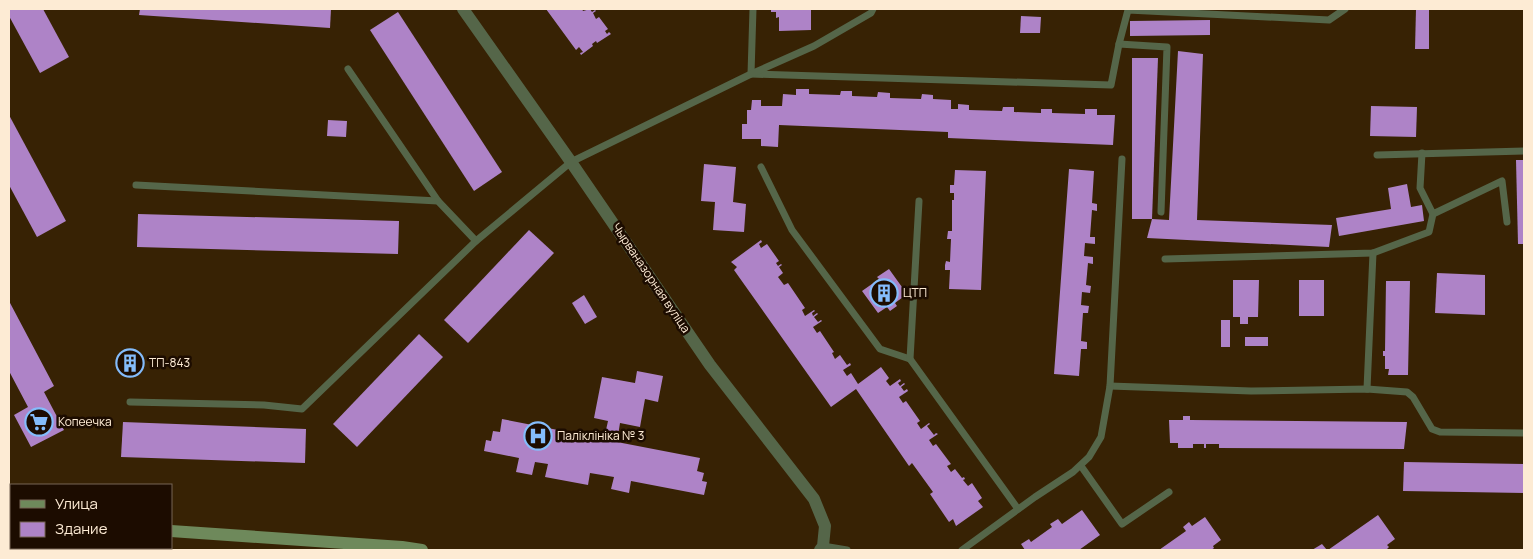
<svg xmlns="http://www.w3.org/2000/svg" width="1533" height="559" font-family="Manrope,sans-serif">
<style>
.building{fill:#ae83c7}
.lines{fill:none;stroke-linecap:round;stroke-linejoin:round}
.lane{stroke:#556649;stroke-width:7}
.street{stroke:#556649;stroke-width:12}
.secondary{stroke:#6e895b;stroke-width:12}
.labels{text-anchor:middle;stroke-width:5;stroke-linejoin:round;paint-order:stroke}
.street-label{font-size:12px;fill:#fdebd4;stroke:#1c0c00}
.poi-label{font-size:12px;fill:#fdebd4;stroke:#1c0c00;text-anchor:start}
</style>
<rect width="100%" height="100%" fill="#372204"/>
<g class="building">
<path d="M9,9h34l26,48 -29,16 -31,-57z"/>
<path d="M140,9h191l-1,19 -191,-13z"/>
<path d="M546,9h36l1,2 7,-2 2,3 3,-2 1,1 -3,2 3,6 3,-2 9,12 -3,2 2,3 2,-2 2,2 -14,9 -1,-2 -4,3 1,2 -12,9 -1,-2 3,-1 -4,-5 -3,3z"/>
<path d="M774,9h37v21l-32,1v-14l-3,1v-6h-5v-2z"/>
<path d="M1416,9h13v40h-14z"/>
<path d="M398,12l104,160 -28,19 -104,-161z"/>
<path d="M1021,16l20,1 -1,16h-20z"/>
<path d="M1210,20v15l-80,1v-15z"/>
<path d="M1178,51l25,3 -6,166 135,5 -3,22 -182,-9 5,-19 17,1z"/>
<path d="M1132,58h26l-6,161h-20z"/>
<path d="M796,89h13v5l31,1 1,-4h11v5l25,1 1,-5 12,1v5l31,1 1,-5 11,1v4l18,1v9h7v-5l11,1v5l33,1 1,-4h11v5l27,1v-4h11v4l33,1v-5h12v6h18l-2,30 -165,-7v-6l-169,-7 -1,22 -17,-1v-7h-19v-15h5v-14h4l1,-10h9v6h21l1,-12 13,1z"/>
<path d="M1371,106l46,1 -1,30 -46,-1z"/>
<path d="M9,115l57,106 -29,16 -28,-52z"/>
<path d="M328,120l19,1 -1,16 -19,-1z"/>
<path d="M1516,160h8v84h-6z"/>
<path d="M704,164l32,3 -3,35 13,2 -2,28 -31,-2 2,-28 -14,-1z"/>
<path d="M1069,169l25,2 -2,32 5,1v7l-5,-1 -2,27h5v7l-10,-1 -1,13 9,1v7l-5,-1 -2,22 5,1 -1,7 -8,-1 -1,13 8,1 -1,7h-5l-2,28 6,1v7h-6l-2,27 -25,-2z"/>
<path d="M955,170l31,1 -5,119 -32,-1 1,-19h-5v-5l1,-4 4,1 1,-23h-4l1,-8h4v-31h2v-7h-4v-8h4z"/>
<path d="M1407,184l4,23 11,-2 2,16 -85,15 -3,-18 55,-9 -3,-21z"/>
<path d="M138,214l261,7 -1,33 -261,-7z"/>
<path d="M529,230l25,23 -86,90 -24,-23z"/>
<path d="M761,240l1,2 -3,2 2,4 6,-4 12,17 -3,2 2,3 3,-2 1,1 -3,2 4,6 -5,4 6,8 4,-2 17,25 -3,2 3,6 9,-6 1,1 -3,2 1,3 4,-3 1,1 -4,3 4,5 3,-2 1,1 -9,6 4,6 3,-2 14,21 -2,1 3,6 5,-4 7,10 3,-2 1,2 -8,5 4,6 4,-3 7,11 23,-17 8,11 -3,3 4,5 10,-7 1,2 -3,2 2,3 4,-3 1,1 -4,3 3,4 3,-2 1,2 -9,6 4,6 3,-2 14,20 -3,2 4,6 8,-6 1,1 -3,2 7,9 2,-2 2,1 -9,6 4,6 3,-2 15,20 -4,2 4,6 4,-3 7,9 2,-1 1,2 -2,1 5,6 4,-3 10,15 -4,3 5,6 -27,19 -3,-7 -4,3 -19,-28 3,-2 -21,-29 -3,3 -53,-77 -25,18 -97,-137 3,-3 -6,-5z"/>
<path d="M889,269l18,25 -12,9 2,3 -7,5 -3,-4 -9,6 -16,-22 17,-12 -2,-2z"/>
<path d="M1437,273l48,2v40l-50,-2z"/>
<path d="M1233,280h26l-1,37h-10v7h-8v-7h-7z"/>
<rect x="1299" y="280" width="25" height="36"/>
<path d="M1386,281h24l-2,94h-20l1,-6h-4v-13h-2v-5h2z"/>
<path d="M584,295l13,22 -12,7 -13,-21z"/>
<path d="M9,301l45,85 -10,6 20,38 -33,17 -17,-32 14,-8 -19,-36z"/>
<rect x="1221" y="320" width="9" height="27"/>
<path d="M419,334l24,23 -86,90 -24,-23z"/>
<rect x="1245" y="337" width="23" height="9"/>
<path d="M124,351l13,1 -1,24 -14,-1z"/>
<path d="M637,371l26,5 -5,26 -13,-3 -5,28 -20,-4 -3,19 83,16 -3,13 7,2 -2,8 5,1 -3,13 -73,-14 -2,12 -18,-4 3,-12 -24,-4 -2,12 -43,-8 3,-13 -13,-2 -3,13 -16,-3 3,-14 -35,-7 2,-11 5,1 2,-10 7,1 2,-13 102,20 4,-18 -14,-3 8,-41 33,6z"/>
<path d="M1183,416h7v4l217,2 -3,27 -185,-1v-4h-13v4h-2v-4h-11v4h-15v-5h-8l-1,-23h14z"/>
<path d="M123,422l183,7 -1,34 -184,-6z"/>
<path d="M1404,462l120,2v29l-121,-2z"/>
<path d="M1082,510l18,25 -21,15h-54l-4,-6 8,-5 2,3 21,-15 -2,-3 8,-5 4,5z"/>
<path d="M1378,515l17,24 -8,6 2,2 -3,3h-58z"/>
<path d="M1205,517l16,23 -8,6 1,2 -3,2h-52l27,-19 -3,-4 6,-5 3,4z"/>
<path d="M1322,544l5,6h-15z"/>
</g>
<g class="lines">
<g class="lane">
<path d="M753,9l-2,65 360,11 8,-41 48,3 -6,165"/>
<path d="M1119,44l9,-34 201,10 16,-11"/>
<path d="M348,69l90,132"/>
<path d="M1422,153l-2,35 13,26 69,-33 5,41"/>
<path d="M1377,155l147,-4"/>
<path d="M761,167l31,63 88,119 30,10"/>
<path d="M136,185l302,16 38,40"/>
<path d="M919,201l-9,158 108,150"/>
<path d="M1165,259l208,-6 56,-21 4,-18"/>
<path d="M1110,386l141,5 116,-2 40,3 6,5 19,32 8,3 84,1"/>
<path d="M1367,389l6,-136"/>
<path d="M130,402l134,3 38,4 174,-168 95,-79 180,-88 63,-28 57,-33 2,-4"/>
<path d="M1081,466l41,58 47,-32"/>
<path d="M823,546l24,4"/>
<path d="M962,550l73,-53 38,-25 16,-15 12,-20 9,-51 12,-227"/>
</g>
<path class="street" d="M463,9l108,153 139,203 104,134 11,27 -2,20 -3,4"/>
<g class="secondary">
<path d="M9,523h2"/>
<path d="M171,531l231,16 20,3"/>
</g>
</g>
<defs>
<g id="building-ring" transform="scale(1.4375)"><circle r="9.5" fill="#1c0c00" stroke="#84bcfb" stroke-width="1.5"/><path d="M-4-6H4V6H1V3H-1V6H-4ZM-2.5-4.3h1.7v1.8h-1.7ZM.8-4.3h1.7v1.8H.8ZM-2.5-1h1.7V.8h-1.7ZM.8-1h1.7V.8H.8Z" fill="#84bcfb"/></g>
<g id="supermarket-ring" transform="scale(1.4375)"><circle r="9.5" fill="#1c0c00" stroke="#84bcfb" stroke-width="1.5"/><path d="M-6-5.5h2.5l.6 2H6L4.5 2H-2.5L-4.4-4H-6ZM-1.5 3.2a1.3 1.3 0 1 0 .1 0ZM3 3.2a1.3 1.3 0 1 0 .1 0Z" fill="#84bcfb"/></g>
<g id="hospital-ring" transform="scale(1.4375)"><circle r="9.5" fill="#1c0c00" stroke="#84bcfb" stroke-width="1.5"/><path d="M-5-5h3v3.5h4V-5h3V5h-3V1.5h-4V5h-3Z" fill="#84bcfb"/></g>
</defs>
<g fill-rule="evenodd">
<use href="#building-ring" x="884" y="293"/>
<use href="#building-ring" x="130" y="363"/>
<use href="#supermarket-ring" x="39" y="422"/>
<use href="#hospital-ring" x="538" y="436"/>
</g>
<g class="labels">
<g class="street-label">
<text transform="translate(651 278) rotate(56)" y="4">Чырваназорная вуліца</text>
</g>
<g class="poi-label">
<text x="903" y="297">ЦТП</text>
<text x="149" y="367">ТП-843</text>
<text x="58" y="426">Копеечка</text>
<text x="557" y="440">Паліклініка № 3</text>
</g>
</g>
<rect width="1533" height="559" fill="none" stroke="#fdebd4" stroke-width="20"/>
<rect x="10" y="484" width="162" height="65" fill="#1c0c00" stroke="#766555"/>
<rect x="20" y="500" width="25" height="8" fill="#6e895b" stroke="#766555"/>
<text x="55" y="509" font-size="15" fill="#fdebd4">Улица</text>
<rect x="20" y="522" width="25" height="15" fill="#ae83c7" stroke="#766555"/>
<text x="55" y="534" font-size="15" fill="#fdebd4">Здание</text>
</svg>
